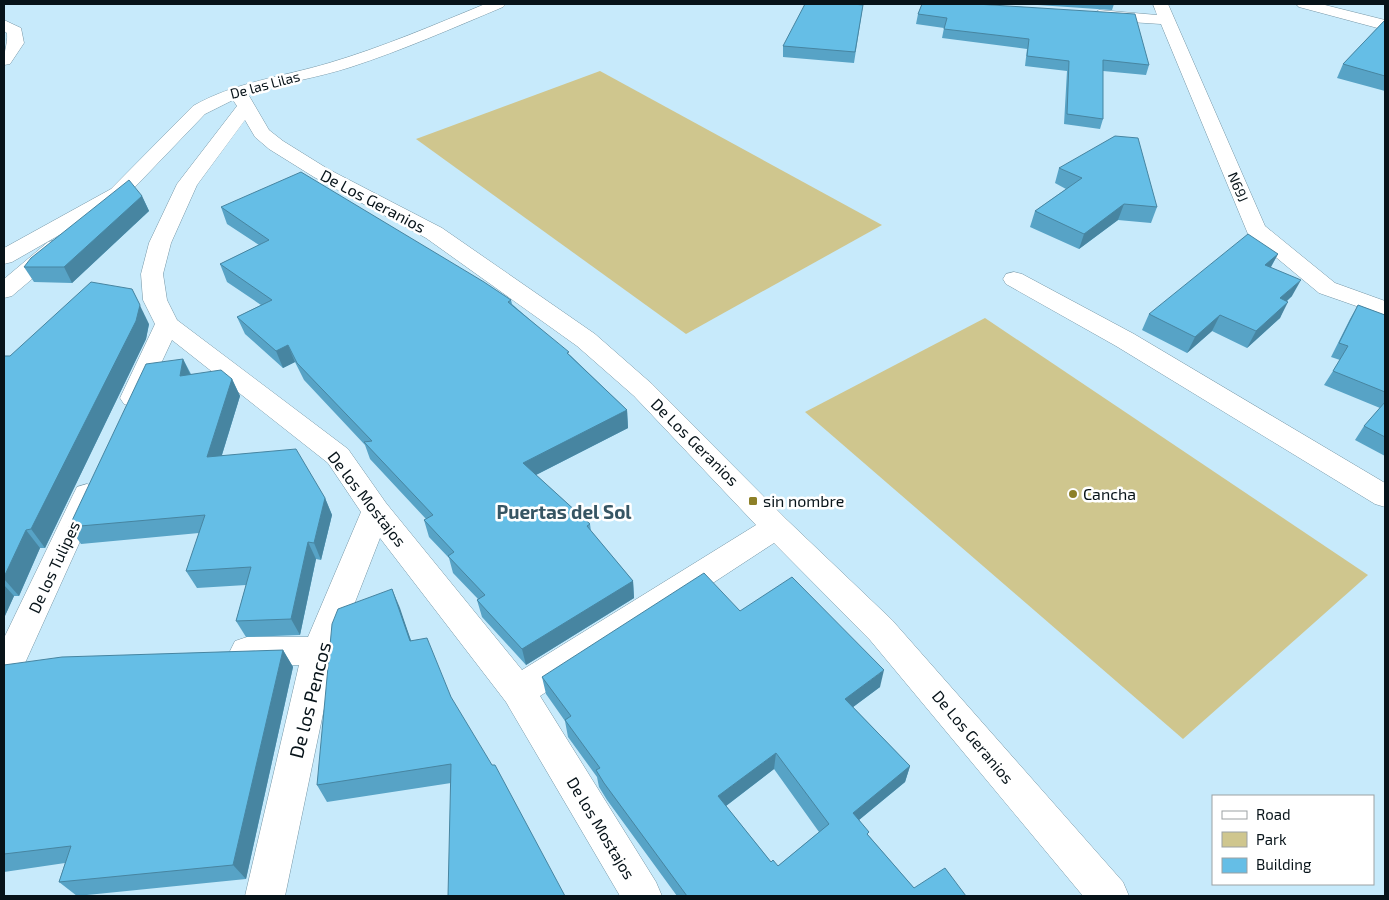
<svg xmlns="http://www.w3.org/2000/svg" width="1389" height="900" font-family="'Exo 2',sans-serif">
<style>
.green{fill:#cfc68e}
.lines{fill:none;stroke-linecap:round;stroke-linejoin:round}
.minor-casing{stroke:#7596a6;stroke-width:1}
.minor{fill:#fff;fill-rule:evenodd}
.wall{fill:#57a3c6;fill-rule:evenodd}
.shaded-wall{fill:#4785a1}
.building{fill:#65bee6;stroke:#4785a1;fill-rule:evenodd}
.poi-dot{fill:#8d8027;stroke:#fff;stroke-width:2}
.labels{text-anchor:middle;stroke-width:5;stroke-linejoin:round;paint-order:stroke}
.far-street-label{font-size:14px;fill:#071319;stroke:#fff}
.street-label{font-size:16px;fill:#071319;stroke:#fff}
.poi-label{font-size:16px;fill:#071319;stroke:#fff;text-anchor:start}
.quarter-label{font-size:19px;font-weight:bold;fill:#365563;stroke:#fff}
.near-street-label{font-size:19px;fill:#071319;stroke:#fff}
</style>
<rect width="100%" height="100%" fill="#c7eafb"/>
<g class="green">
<path d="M600,71l282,154 -196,109 -270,-195z"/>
<path d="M985,318l383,257 -185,164 -378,-327z"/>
</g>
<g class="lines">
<g class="minor-casing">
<g id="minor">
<path d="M485,4h21l-3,3c-50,21 -100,43 -152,60 -34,11 -70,16 -103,27l21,36 14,11 45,28 114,59 153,106 57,50 134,135 106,101 231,262 6,14h-46l-213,-256 -96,-97 -234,153 116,186 6,14h-42l-114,-194 -126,-164 -44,113 -51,245h-40l54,-231h-52l-12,-4 -5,-10 5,-10 12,-4h61l53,-125 -33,-49 -156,-123 -30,64 -9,3 -9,-3 -4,-6 35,-74 -12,-24 -2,-26 8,-31 28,-59 60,-78 -4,-6 -28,14 -95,99 -14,1 -84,48 -8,2v-16l107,-59 82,-83c42,-24 89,-29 136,-43 54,-16 105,-38 156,-59zM245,120l10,17 14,12 45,28 112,61 151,108 57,50 122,129 -234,145 -136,-167 -38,-54 -171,-129 -10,-20 -4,-26 8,-31 26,-58z"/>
<path d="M1153,4h15l97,222 70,57 50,18v15l-66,-23 -71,-59 -87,-210 -62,-4 -8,-5 8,-5 58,5z"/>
<path d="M1296,4h25l64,16v10l-86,-23z"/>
<path d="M4,20l17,8 3,15 -14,21 -6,1c-1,-12 4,-20 3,-32l-3,-2z"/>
<path d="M56,240l8,2 3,5 -3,5 -52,44 -8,2v-19l44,-37z"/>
<path d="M1014,272l8,2 112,60 251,149v24l-10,-3 -259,-158 -110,-62 -3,-5 3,-5z"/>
<path d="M87,484l10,3 4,8 -85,188 -12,5v-50l69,-143 4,-8z"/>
</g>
</g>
<use href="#minor" class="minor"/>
</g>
<g class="wall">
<path d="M922,4l227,61 -3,10 -43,-4v48l-3,10 -36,-5 3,-53 -42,-5 2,-17 -85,-11 2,-10 -28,-4 2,-10z"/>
<path d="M1023,4h91l-2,6z"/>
<path d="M863,5l-9,58 -71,-6v-11z"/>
<path d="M1385,20v71l-48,-13 6,-14z"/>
<path d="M1059,168l98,39 -6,16 -33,-3 -39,29 -49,-22 5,-16 31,-22 -11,-6z"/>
<path d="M142,196l7,15 -77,72 -38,-1 -10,-15z"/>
<path d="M221,207l290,93 1,4 58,51 57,55 1,18 -92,47 54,49 1,7 42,50 1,17 -108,67 -44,-48 -5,-17 1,-1 -25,-26 -4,-15 -20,-21 -5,-17 2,-1 -56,-60 -5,-14 -61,-65 -9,-18 -12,6 -38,-34 -8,-17 24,-12 -34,-23 -7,-18 39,-19 -32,-21z"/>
<path d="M1278,254l-7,13 21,29 -5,5 -7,17 -33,30 -35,-17 -25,22 -45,-23 7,-16z"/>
<path d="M1358,305l27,10v141l-30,-16 9,-14 16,-18 -56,-23 16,-25 -9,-3 19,-38z"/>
<path d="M149,324l-3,15 -101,209h-5l-21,48h-5l-10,22v-262h6z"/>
<path d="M183,359l8,15 41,5 8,17 -18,59 103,43 7,17 -11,45 -5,-1 -16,76 -54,2 -10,-16 10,-36 -49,3 -11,-17 13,-38 -118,11 -12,-17z"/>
<path d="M392,589l19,51 40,57v86l-124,19 -10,-17z"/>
<path d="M740,611l140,76 -27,20 57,59 -5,16 -46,38 9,15 46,53 52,8h-289l-70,-96 -8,-13 -2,-10 -29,-40 -3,-16 -19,-27 -4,-17zM774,769l45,63 -41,34 -7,-4 -45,-56z"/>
<path d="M283,650l10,17 -47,212 -169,17 -18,-14 6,-19 -61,9v-207z"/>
</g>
<g class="shaded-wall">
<path d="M142,196l7,15 -77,72 -8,-16z"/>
<path d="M1124,204l-6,16 -39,29 5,-15z"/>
<path d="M1278,254l-9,16 -4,-5z"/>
<path d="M1301,280l-9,16 -20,18 8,-16z"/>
<path d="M132,289l17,35 -3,15 -101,209 -14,-19z"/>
<path d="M1288,302l-8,16 -33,30 9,-17z"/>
<path d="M1220,315l-8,16 -25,22 8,-16z"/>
<path d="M288,345l7,17 -12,6 -7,-17z"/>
<path d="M183,359l8,17h-11z"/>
<path d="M232,379l8,17 -24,78 -9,-17z"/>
<path d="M627,410l1,18 -102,52 -3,-17z"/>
<path d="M325,498l7,17 -11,45 -7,-17z"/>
<path d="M26,530l14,18 -21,48 -15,-17v-2z"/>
<path d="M308,542l8,17 -16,76 -9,-16z"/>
<path d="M633,581l1,17 -108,67 -4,-16z"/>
<path d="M4,585l10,11 -10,22z"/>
<path d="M392,589l8,19 17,51 -7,-18z"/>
<path d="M283,650l10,17 -47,212 -13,-14z"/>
<path d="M884,670l-4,17 -39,29 4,-17z"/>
<path d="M776,753l-2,16 -56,43v-16z"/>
<path d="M910,766l-5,16 -57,47 5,-16z"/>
</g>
<g class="building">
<path d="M805,4h48l10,1 -8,47 -72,-6z"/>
<path d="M922,4h54l159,10 14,51 -46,-5v59l-36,-5 2,-53 -42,-5 2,-17 -85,-10 3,-11 -29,-4z"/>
<path d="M1385,20v56l-42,-12z"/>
<path d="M1115,136l23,2 19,69 -33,-3 -40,30 -49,-23 47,-33 -23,-10z"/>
<path d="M301,172l183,110 27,18 -3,2 61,50 -2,1 60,57 -104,53 67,61 -3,2 46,55 -111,68 -45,-49 8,-5 -37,-39 6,-4 -30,-32 9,-5 -69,-73 8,-1 -75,-78 -9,-18 -12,6 -39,-34 35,-17 -52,-36 49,-24 -48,-33z"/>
<path d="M129,180l13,16 -78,71h-40l7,-9z"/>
<path d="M1248,234l30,20 -13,11 36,15 -21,18 8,4 -32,29 -36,-16 -25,22 -46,-23z"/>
<path d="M91,282l41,7 8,16 -4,16 -105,208 -5,1 -22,47v-221h6z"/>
<path d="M1358,305l27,10v77l-52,-21 15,-25 -9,-3z"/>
<path d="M183,359l-3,17 41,-6 11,9 -25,78 89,-8 29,49 -11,45 -6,-1 -17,77 -55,2 15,-54 -65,4 19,-56 -136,12 77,-163z"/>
<path d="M1385,402v35l-21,-11z"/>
<path d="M704,573l36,38 52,-34 92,93 -39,29 65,67 -57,47 16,19 -2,2 47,54 31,-20 21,28h-279l-83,-113 -8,-13 4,-2 -35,-48 6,-4 -29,-39zM776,753l53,71 -51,42 -5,-6 -2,2 -53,-66z"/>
<path d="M392,589l18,52 17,-3 24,59 41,68h3l70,131h-117l3,-132 -134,21 15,-161 6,-15z"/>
<path d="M283,650l-50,215 -174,17 12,-36 -67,8v-189l58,-8z"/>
</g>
<g class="poi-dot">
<circle cx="1073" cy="494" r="5"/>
<rect x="748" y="496" width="10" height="10" rx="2.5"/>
</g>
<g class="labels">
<g class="far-street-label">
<text transform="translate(265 85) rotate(-15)" y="5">De las Lilas</text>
<text transform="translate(1238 187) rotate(67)" y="5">N69J</text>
</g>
<g class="street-label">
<text transform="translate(373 201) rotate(28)" y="6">De Los Geranios</text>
<text transform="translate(695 442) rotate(45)" y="6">De Los Geranios</text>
<text transform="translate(367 499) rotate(52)" y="6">De los Mostajos</text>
<text transform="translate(54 567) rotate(-65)" y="6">De los Tulipes</text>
<text transform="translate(973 737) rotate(50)" y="6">De Los Geranios</text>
<text transform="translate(601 828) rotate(59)" y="6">De los Mostajos</text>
</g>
<g class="poi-label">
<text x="1083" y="500">Cancha</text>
<text x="763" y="507">sin nombre</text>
</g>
<g class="quarter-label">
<text x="564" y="519">Puertas del Sol</text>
</g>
<g class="near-street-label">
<text transform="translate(310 700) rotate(-76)" y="7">De los Pencos</text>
</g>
</g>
<rect width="1389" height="900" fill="none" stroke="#071319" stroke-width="10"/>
<rect x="1212" y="795" width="162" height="90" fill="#ffffff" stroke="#9ca1a3"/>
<rect x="1222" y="811" width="25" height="8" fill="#ffffff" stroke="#9ca1a3"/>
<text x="1256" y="820" font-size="15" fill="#071319">Road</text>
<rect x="1222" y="832" width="25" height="15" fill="#cfc68e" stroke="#9ca1a3"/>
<text x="1256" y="845" font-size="15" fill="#071319">Park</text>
<rect x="1222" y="858" width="25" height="15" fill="#65bee6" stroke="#9ca1a3"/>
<text x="1256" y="870" font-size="15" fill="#071319">Building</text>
</svg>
